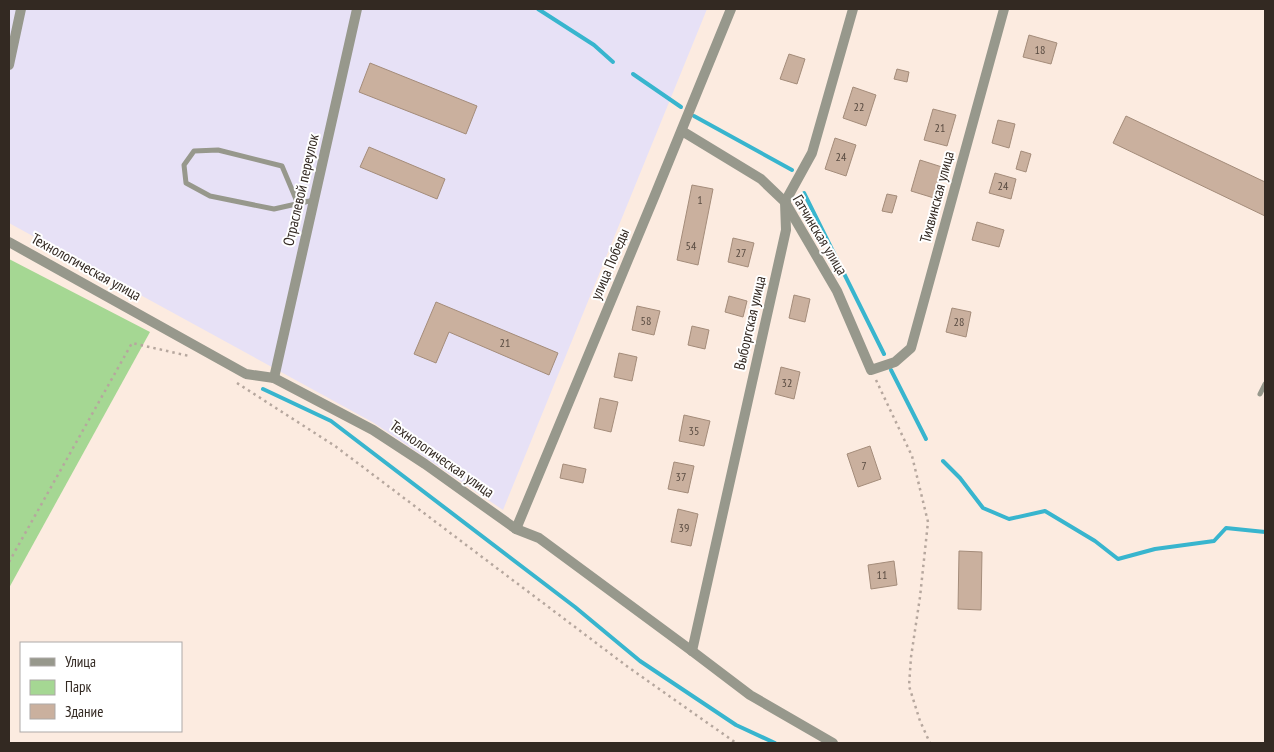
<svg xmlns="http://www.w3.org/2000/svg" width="1274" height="752" font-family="'PT Sans Narrow',sans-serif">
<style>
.industrial{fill:#e7e1f6}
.green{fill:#a5d793}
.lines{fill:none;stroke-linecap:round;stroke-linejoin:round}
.stream{stroke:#38b5ce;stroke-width:4}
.building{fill:#cab09e;stroke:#a48c7a}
.path{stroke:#b6a79e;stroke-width:2.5;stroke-dasharray:2.5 4;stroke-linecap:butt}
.lane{stroke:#97988c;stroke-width:5}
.street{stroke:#97988c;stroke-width:10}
.labels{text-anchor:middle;stroke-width:4;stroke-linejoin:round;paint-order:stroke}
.number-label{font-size:12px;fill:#594b41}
.street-label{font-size:15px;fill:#332922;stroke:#fff}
</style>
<rect width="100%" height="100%" fill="#fcebe0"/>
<path class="industrial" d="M9,9h698l-204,501 -129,-87 -365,-200z"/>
<path class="green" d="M9,259l141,73 -141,256z"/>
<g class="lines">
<g class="stream">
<path d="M538,9l56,36 19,17"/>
<path d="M633,74l48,33"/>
<path d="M694,116l98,54"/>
<path d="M804,193l80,161"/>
<path d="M891,370l35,69"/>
<path d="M263,389l68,32 244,186 65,54 96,64 39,18"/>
<path d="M943,461l17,17 23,30 26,11 36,-8 50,30 23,18 37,-10 59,-8 12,-13 39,4"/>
</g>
</g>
<g class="building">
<path d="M1029,35l28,8 -6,21 -28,-7z"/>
<path d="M789,54l16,5 -8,25 -17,-5z"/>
<path d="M370,63l107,43 -11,28 -107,-42z"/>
<path d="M897,69l12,3 -2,10 -13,-3z"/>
<path d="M853,87l23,8 -10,31 -23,-8z"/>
<path d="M933,109l23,6 -9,31 -23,-6z"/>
<path d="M1126,116l139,66v34l-152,-73z"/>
<path d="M998,120l17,4 -6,24 -17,-5z"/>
<path d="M835,138l21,7 -10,31 -21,-7z"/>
<path d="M369,147l76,32 -8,20 -77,-32z"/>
<path d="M1021,151l10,3 -5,18 -10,-3z"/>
<path d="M920,160l22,7 -8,31 -23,-7z"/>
<path d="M995,173l21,6 -5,20 -22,-6z"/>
<path d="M692,185l21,4 -15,76 -21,-5z"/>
<path d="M887,194l10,2 -5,17 -10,-2z"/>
<path d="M977,222l27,8 -5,17 -27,-7z"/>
<path d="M733,238l21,5 -6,24 -20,-5z"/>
<path d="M794,295l16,4 -5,23 -16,-4z"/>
<path d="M729,296l18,5 -4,16 -18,-5z"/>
<path d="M436,302l122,51 -9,22 -100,-43 -13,31 -22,-9z"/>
<path d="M637,306l23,5 -6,24 -22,-5z"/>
<path d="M952,308l19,4 -5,25 -20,-5z"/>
<path d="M692,326l17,4 -4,19 -17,-4z"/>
<path d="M619,353l18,4 -5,24 -18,-4z"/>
<path d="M781,367l19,5 -6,27 -19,-5z"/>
<path d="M600,398l18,4 -7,30 -17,-4z"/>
<path d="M684,415l26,6 -6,25 -25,-5z"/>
<path d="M870,446l11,33 -23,8 -11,-33z"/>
<path d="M674,462l20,4 -6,27 -20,-4z"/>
<path d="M563,464l23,5 -3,14 -23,-5z"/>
<path d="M678,509l20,5 -7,32 -20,-4z"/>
<path d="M959,551l23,1 -1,58 -23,-1z"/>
<path d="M894,561l3,24 -26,4 -3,-24z"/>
</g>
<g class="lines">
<g class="path">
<path d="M876,380l36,76 16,66 -8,75 -9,60 -2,29 11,35 10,22"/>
<path d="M237,383l98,63 293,221 108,76"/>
<path d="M9,562l123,-219 57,13"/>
</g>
<g class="lane">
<path d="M298,204l-16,-38 -64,-16 -24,1 -10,14 2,18 24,13 64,13 40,-9"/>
<path d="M1260,394l5,-10"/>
</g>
<g class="street">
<path d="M9,65l12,-56"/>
<path d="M682,131l79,48 24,23 52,89 34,79 24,-8 16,-14 93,-339"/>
<path d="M9,242l237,132 28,4 99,52 52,34 91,65 23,9 153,113 58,44 83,48"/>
<path d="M274,378l83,-369"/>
<path d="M516,529l139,-334 76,-186"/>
<path d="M692,651l94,-421 -1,-28 27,-49 41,-144"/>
</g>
</g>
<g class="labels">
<g class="number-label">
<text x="1040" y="54">18</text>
<text x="859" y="111">22</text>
<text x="940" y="132">21</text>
<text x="841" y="161">24</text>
<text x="1003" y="190">24</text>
<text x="700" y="204">1</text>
<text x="691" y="250">54</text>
<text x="741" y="257">27</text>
<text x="646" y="325">58</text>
<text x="959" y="326">28</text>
<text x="505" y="347">21</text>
<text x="787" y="387">32</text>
<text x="694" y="435">35</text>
<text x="864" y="470">7</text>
<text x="681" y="481">37</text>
<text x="684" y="532">39</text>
<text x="882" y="579">11</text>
</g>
<g class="street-label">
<text transform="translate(301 190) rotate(-77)" y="5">Отраслевой переулок</text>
<text transform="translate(937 197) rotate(-75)" y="5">Тихвинская улица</text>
<text transform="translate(820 235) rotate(59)" y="5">Гатчинская улица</text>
<text transform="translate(610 264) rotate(-67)" y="5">улица Победы</text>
<text transform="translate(86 267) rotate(29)" y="5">Технологическая улица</text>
<text transform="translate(750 323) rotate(-77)" y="5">Выборгская улица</text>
<text transform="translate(442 459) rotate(35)" y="5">Технологическая улица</text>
</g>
</g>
<rect width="1274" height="752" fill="none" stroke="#332922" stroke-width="20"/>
<rect x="20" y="642" width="162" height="90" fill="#ffffff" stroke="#ada9a7"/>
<rect x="30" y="658" width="25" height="8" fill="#97988c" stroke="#ada9a7"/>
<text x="65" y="667" font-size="15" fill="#332922">Улица</text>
<rect x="30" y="680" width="25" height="15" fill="#a5d793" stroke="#ada9a7"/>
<text x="65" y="692" font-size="15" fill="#332922">Парк</text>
<rect x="30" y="704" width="25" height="15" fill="#cab09e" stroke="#ada9a7"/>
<text x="65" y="717" font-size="15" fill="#332922">Здание</text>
</svg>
